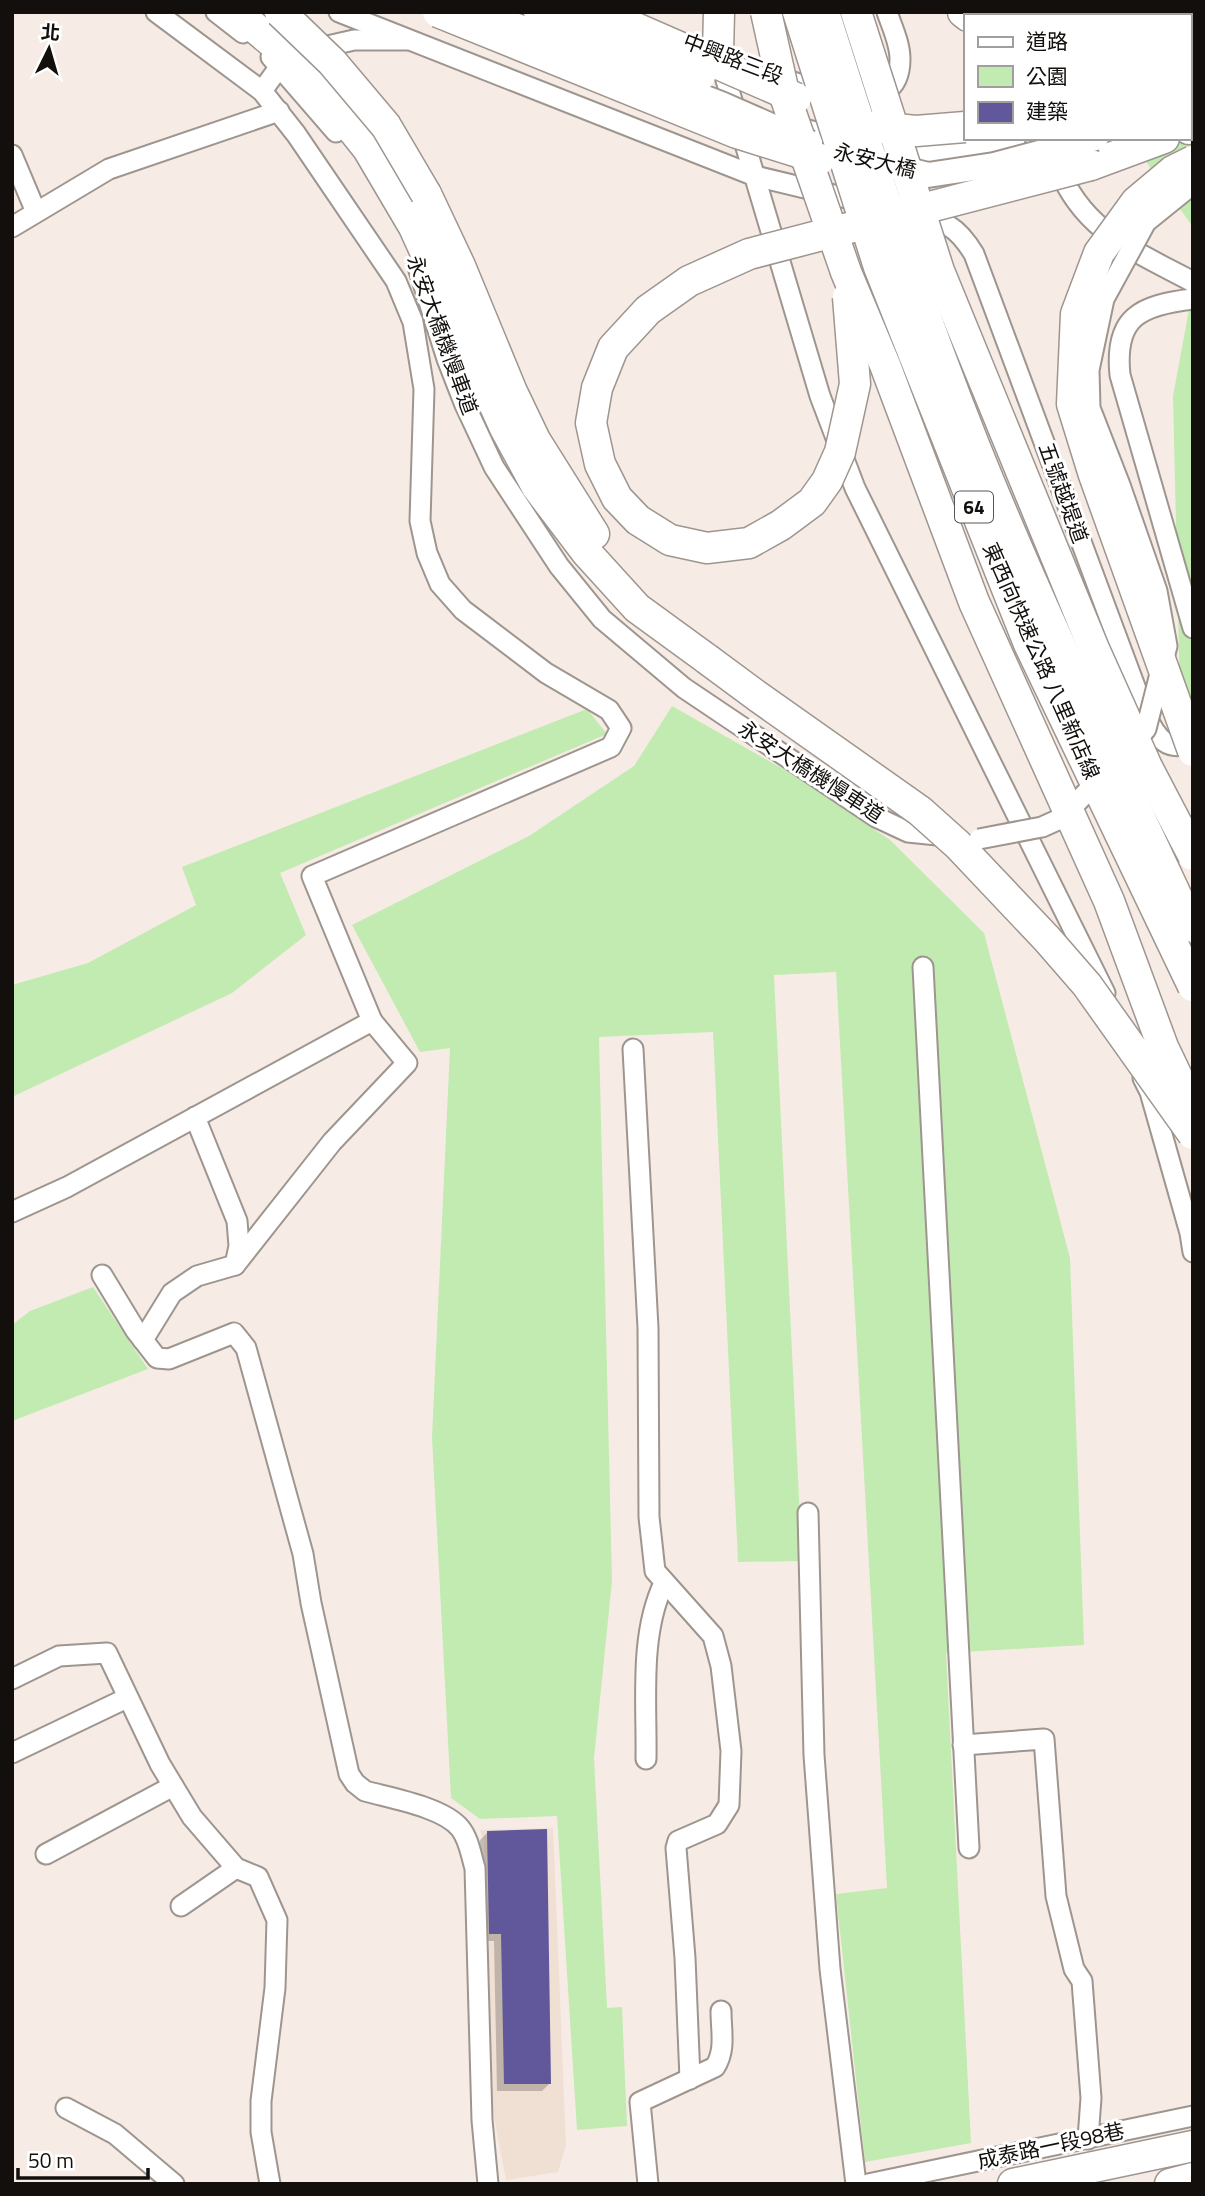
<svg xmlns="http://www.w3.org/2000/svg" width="1205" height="2196" font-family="'Titillium Web','Noto Sans TC',sans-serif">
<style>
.built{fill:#f0e0d4}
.green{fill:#c2ebb1}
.shadow{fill:#0003}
.building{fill:#60589a}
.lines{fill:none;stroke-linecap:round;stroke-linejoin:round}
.minor-casing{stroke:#9e958f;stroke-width:23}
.major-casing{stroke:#9e958f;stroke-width:28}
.highway-casing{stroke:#9e958f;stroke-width:33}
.minor{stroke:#fff;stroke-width:19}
.major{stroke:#fff;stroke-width:24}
.highway{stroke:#fff;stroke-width:30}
.minor-bridge-casing{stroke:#9e958f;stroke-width:23;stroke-linecap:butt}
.major-bridge-casing{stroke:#9e958f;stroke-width:28;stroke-linecap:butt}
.highway-bridge-casing{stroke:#9e958f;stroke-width:33;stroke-linecap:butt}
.minor-bridge{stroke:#fff;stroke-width:19}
.major-bridge{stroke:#fff;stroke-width:24}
.highway-bridge{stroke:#fff;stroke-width:30}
.labels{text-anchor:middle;stroke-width:6;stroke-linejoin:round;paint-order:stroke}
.shield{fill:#fff;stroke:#595755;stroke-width:2}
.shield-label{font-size:19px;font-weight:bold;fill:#120f0c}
.street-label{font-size:21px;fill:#120f0c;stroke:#fff}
</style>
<rect width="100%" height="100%" fill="#f6ece5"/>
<path class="built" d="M553,1828l13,317 -8,27 -52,8 -13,-68 -9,-270 -4,-12z"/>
<g class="green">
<path d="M1039,12h154v215l-64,-89h60v-122h-147z"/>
<path d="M1193,288v433l-13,-25 -7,-300z"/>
<path d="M672,706l118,67 100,67 94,93 86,325 14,387 -138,8 25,490 -106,19 -29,-268 51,-6 -51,-916 -62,3 28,586 -64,1 -25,-530 -114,5 13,544 -18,177 13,250 15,-1 5,119 -50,4 -20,-314 -77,3 -29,-21 -19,-361 18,-389 -30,4 -68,-127 177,-89 105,-70z"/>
<path d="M587,709l20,25 -327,139 26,62 -74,58 -220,104v-112l76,-22 108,-58 -14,-38z"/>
<path d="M93,1287l55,82 -136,52v-96l18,-14z"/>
</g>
<path class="shadow" d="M487,1833l63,250 -8,8h-45l-3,-150h-12l-2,-101z"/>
<path class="building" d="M547,1829l4,255h-47l-3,-150h-12l-2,-103z"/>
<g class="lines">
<g class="minor-casing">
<g id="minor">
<path d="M156,12l106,79"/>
<path d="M216,12l27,21"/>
<path d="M339,12l416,164 112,27"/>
<path d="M1006,12l6,4"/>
<path d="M271,57l65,75"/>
<path d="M720,60l100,336 35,92 250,505"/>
<path d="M780,77c33,13 120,47 120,-18 0,-16 -8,-32 -13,-47"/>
<path d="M12,155l24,57"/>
<path d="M1057,165c25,66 78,86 136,117"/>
<path d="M913,214c32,7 44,12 61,40l172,462c11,22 21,37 47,26"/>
<path d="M12,227l97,-58 170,-58"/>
<path d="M417,264l30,95 18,46 29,62 65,99 43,53 82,69 192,129 32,15 39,4"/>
<path d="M1193,299c-53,6 -79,18 -73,76l73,253"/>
<path d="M923,967l46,881"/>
<path d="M633,1049l15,279 1,189 6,54 58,65 8,30 10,85 -2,54 -12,19 -39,17 -2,7 9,110 5,121"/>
<path d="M1143,1078l7,14 40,141 3,19"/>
<path d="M195,1117l42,104 2,25 -4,19"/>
<path d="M12,1212l55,-25 305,-166 -60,-145 299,-129 10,-19 -12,-18 -63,-37 -83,-63 -23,-26 -13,-31 -7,-32 4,-132 -11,-67 -17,-41 -100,-147 -34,-43 26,-36 66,-15h53"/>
<path d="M102,1275l34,56 21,27 12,1 65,-26 12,15 57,206 8,49 38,171 6,9 10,8c25,7 78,16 95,37 9,11 11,27 15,40l7,252 6,64"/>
<path d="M143,1340l29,-47 25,-17 38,-11 97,-123 75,-79 -35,-42"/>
<path d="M808,1513l6,242 16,214 26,215"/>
<path d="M12,1679l47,-23 48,-3 53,111 32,53 44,51 22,9 19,43 -2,68 -14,113v31l9,52"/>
<path d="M963,1745l81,-6 12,157 18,73 8,12 9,117 -3,41"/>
<path d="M12,1753l115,-55"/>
<path d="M646,1759c1,-57 -7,-124 18,-176"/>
<path d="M46,1854l127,-68"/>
<path d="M181,1906l55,-38"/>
<path d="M66,2108l49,26 59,50"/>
<path d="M648,2184l-8,-82 75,-35c11,-17 6,-36 6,-56"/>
<path d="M868,2184l325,-68"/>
</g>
</g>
<g class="major-casing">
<g id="major">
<path d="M1189,87l4,-1"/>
<path d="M788,127l76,21 80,7 69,-17"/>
</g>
</g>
<g class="highway-casing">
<g id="highway">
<path d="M236,12l68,57 64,80 46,78 91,201 32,59 50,66 50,55 70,51"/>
<path d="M963,12l5,4"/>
<path d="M1189,52l4,-1"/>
<path d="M718,53l1,-41"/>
<path d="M1189,129l4,-1"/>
<path d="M1091,165l73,-27"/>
<path d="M426,194l34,72 52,126 23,48 59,94"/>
<path d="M1013,2184l180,-38"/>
<path d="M1170,2184l23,-6"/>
</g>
</g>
<use href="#minor" class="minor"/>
<use href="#major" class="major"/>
<use href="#highway" class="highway"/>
<g class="minor-bridge-casing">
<g id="minor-bridge">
<path d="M1129,748l17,-19 21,-83 -10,-55 -37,-106 -30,-77 -1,-38 15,-71 42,-77 47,-38"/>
<path d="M979,839l63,-12 20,-9 39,-41"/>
</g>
</g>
<g class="major-bridge-casing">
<g id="major-bridge">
<path d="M480,12l241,92 89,39"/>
<path d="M892,166l36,9 66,-10 102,-27"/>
</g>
</g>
<g class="highway-bridge-casing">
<g id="highway-bridge">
<path d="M280,12l52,50 54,64 40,68"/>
<path d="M438,12l299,121 83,26"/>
<path d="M539,12l161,64"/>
<path d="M599,12l197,86"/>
<path d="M766,12l18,81 62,179 39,93 89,237 135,299 54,146 30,63"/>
<path d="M798,12l81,255 150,377 164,342"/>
<path d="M824,12c46,146 94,292 151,435 61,152 132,300 201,448l17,32"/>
<path d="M856,12l83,259 155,378 53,118 46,88"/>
<path d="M875,127l41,4 49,-4"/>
<path d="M1193,161l-20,10 -37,31 -37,51 -23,61 -4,90 22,71 99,276"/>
<path d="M848,297l7,87 -15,68 -13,29 -15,21 -31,23 -32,18 -42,5 -37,-8 -32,-20 -21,-22 -17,-34 -9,-41 6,-35 16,-40 35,-38 41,-29 60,-27 342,-89"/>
<path d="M707,659l50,37 163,115 38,34 89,94 40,46 106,149"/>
</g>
</g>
<use href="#minor-bridge" class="minor-bridge"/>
<use href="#major-bridge" class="major-bridge"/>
<use href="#highway-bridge" class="highway-bridge"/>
</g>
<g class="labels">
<rect class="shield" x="955" y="491.5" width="38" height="31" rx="5"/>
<g class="shield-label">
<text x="974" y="514">64</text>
</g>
<g class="street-label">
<text transform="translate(733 59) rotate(21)" y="7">中興路三段</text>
<text transform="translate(875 161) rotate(14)" y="7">永安大橋</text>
<text transform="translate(442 335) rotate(70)" y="7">永安大橋機慢車道</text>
<text transform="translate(1063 493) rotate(70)" y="7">五號越堤道</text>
<text transform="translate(1041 661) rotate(66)" y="7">東西向快速公路 八里新店線</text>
<text transform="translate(811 772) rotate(33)" y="7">永安大橋機慢車道</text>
<text transform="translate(1051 2146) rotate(-12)" y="7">成泰路一段98巷</text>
</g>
</g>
<rect width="1205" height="2196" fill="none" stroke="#120f0c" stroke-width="28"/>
<rect x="964" y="14" width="228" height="126" fill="#ffffff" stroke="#a09f9e" stroke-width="2"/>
<rect x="978" y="37" width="35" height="10" fill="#ffffff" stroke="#a09f9e" stroke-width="2"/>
<text x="1026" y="49" font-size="21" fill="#120f0c">道路</text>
<rect x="978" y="66" width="35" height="21" fill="#c2ebb1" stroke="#a09f9e" stroke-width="2"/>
<text x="1026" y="84" font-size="21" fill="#120f0c">公園</text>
<rect x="978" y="102" width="35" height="21" fill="#60589a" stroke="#a09f9e" stroke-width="2"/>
<text x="1026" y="119" font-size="21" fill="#120f0c">建築</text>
<g transform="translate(49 49) rotate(5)" stroke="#ffffff" stroke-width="5" paint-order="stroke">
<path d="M0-5L12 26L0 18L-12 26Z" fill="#120f0c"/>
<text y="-10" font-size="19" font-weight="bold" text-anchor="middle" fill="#120f0c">北</text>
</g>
<path d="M18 2168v10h130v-10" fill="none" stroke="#120f0c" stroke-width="3.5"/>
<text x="28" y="2168" font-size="21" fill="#120f0c" stroke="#ffffff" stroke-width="5" paint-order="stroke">50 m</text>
</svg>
